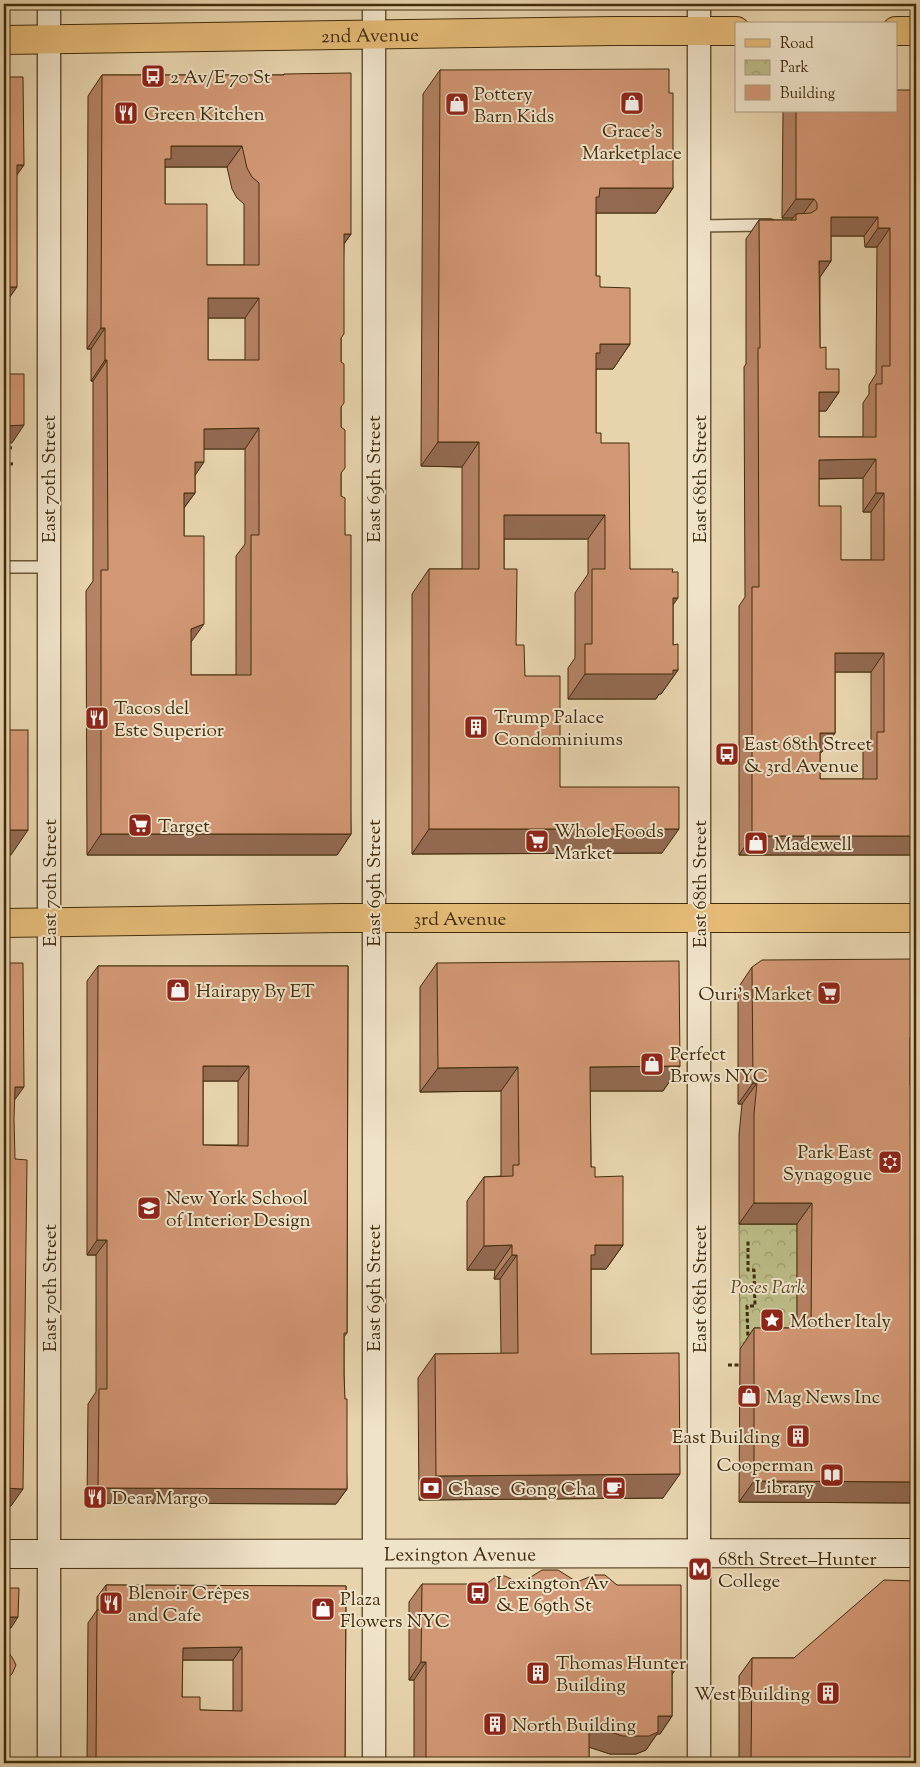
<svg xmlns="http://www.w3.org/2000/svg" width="920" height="1767" font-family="'Sorts Mill Goudy',serif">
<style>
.park{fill:url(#park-crowns);stroke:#7e7448}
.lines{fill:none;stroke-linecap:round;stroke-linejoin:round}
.service-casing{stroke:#6b5634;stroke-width:14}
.minor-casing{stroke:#6b5634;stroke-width:25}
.secondary-casing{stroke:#422c0b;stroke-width:30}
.primary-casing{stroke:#422c0b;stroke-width:30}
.path{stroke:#422c0b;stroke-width:3;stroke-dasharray:4 2.5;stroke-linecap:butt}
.service{stroke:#efe3ca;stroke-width:11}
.minor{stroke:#efe3ca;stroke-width:22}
.secondary{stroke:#efe3ca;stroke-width:28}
.primary{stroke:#e4ba76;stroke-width:28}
.wall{fill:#b58264;stroke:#422c0b;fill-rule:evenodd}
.shaded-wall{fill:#936a51;stroke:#422c0b}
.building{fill:#d29774;stroke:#422c0b;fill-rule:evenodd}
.labels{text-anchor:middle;stroke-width:4;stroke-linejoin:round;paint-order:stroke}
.street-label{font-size:19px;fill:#422c0b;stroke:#efe3ca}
.poi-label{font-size:19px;fill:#422c0b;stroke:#efe3ca;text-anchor:start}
.park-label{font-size:19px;font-style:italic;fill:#5a4924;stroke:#efe3ca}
</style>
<defs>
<pattern id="park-crowns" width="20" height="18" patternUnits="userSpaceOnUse" patternTransform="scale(1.25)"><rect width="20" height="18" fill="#bbbb86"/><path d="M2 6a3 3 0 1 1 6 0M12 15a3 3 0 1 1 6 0" fill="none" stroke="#9a986c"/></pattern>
</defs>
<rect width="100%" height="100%" fill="#e7d4ad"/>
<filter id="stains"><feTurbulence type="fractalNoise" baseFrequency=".004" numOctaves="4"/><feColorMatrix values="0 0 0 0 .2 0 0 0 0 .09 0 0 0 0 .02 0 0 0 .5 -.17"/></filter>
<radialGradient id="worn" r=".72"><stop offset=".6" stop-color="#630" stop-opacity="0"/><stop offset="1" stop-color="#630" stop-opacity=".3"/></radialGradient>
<path class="park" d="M739,1224h58v125h-57z"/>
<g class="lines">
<g class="service-casing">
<g id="service">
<path d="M699,226l71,-1"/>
<path d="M4,567h44"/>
</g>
</g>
<g class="minor-casing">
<g id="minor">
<path d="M49,1763v-1759"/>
<path d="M374,1763v-1759"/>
<path d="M699,1763v-1759"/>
</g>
</g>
<g class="secondary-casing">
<g id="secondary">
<path id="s1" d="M4,1554l912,-1"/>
</g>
</g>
<g class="primary-casing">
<g id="primary">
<path d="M896,31h20"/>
<path id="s2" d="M4,40l610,-9h122"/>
<path id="s3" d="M4,923l337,-5h575"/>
</g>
</g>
<g class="path">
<path d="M4,447l8,1"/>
<path d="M4,463l9,1"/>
<path d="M748,1342l-1,-36h8l-1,-36h-6v-31"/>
<path d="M728,1365h14"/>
</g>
<use href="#service" class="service"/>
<use href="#minor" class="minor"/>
<use href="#secondary" class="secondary"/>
<use href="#primary" class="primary"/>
</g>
<g class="wall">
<path d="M440,70l229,23 4,95 -17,25h-60v63l4,11 30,57 -17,25h-17v64l5,10 29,126 43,36v40l5,25 -17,24h-2l-3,5h-88v-31l7,-10v-65l13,-19v-35h-84v30l12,76 9,31 35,111 102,66 -250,1v-260l17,-25h33v-102l-41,-1 2,-372z"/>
<path d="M284,74l67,160 -7,10 -3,95v157l4,39 6,299 -14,21h-250l-1,-264 7,-10v-200h-2v-32h-4l1,-253 14,-21h181zM165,167h62l5,22 5,9 7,6v61h-37l-42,-61zM208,318h37v42h-37zM204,449h41v95l-9,12v119h-45v-32l-7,-107v-28l11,-15v-18z"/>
<path d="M783,111h113l20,744h-177v-249l6,-9 -1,-230 2,-3v-125l13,-19h32l2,-2h-11zM831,236h33l1,11h12l-1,127 -7,11v9l-6,9v34h-44v-26h7l13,-19 -13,-23 -6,-21v-71l11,-16zM863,478v34h8v48h-30l-22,-54v-27zM835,672h36v68l-8,11v28h-43v-27h2l13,-19z"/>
<path d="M437,963l243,103 -17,25h-73l1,76 32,78 -17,24h-15v85l72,144 -244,2 -1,-122 17,-24h66l-1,-75h-6l1,-9h-28v-69l17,-24 17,-1v-85l-81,1v-105z"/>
<path d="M98,966h250l-1,367 -3,4v38l3,114 -11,15 -249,-1 1,-99 8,-12v-137h-9v-274zM203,1081h35v64h-35z"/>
<path d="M752,967l164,91h-6v27h6v418l-177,-1 1,-153 14,-21h43v-104h-58v-89l3,-31h-4v-116z"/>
<path d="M422,1584l259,78 -9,12v42l-12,18h-3l-11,16 -10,4h-26l-21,-7v16h-175v-83h-5v-78z"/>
<path d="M106,1585l240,1 -1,177h-258l1,-140 9,-13v-13zM182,1660h51v51l-33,-1 -18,-13z"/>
<path d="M752,1658h42l122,105h-177v-87z"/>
</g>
<g class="shaded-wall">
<path d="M171,146h71l-15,21h-62l-9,12h-6z"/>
<path d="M17,165h7l-12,17z"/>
<path d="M600,188h73l-17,25h-68z"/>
<path d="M796,199h18l-14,19 -4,-4 -3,4h-11z"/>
<path d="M831,217h47l-14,19h-47z"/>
<path d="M878,228h12l-13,19h-12z"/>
<path d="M344,234h7l-15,21z"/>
<path d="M819,261h12l-13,19z"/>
<path d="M8,287h9l-12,17z"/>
<path d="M208,298h51l-14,20h-52z"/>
<path d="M101,328h4l-14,21h-4z"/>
<path d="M600,344h30l-17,25h-24z"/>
<path d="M105,360h2l-14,21h-2z"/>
<path d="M819,392h20l-13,19h-20z"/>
<path d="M24,425l-12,18h-8l1,-17z"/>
<path d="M259,428l-14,21h-55l14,-20z"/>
<path d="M438,442h41l-17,25 -41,-1z"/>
<path d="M876,459l-13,19 -58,1 14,-19z"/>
<path d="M195,462h9l-14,21z"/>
<path d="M184,493h11l-15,20z"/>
<path d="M876,493h8l-13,19h-8z"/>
<path d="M504,515h101l-17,24h-101z"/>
<path d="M673,598h5l-18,25z"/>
<path d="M204,624l-15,21 2,-16z"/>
<path d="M835,653h49l-13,19h-50z"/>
<path d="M673,670h5l-17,24h-2l-3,5h-88l17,-25z"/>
<path d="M820,733h15l-13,19h-15z"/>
<path d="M429,829h250l-17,24 -250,1z"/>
<path d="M4,830h24l-17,25h-7z"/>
<path d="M101,834h250l-14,21h-250z"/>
<path d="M752,836h164v19h-177z"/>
<path d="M910,1037h6v21h-21z"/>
<path d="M203,1066h46l-11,15h-45z"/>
<path d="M680,1066l-17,25h-90l17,-24z"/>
<path d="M518,1067l-17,24 -81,1 18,-24z"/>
<path d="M753,1083h4l-15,21h-4z"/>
<path d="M15,1087h9l-13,18z"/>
<path d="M754,1203h58l-15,21h-58z"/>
<path d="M97,1240h10l-11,15h-9z"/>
<path d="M512,1245l-17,25h-28l17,-24z"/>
<path d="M595,1245h28l-17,24h-21z"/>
<path d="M512,1255h5l-17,24h-6z"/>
<path d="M680,1474l-17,24 -244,2 17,-24z"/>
<path d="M754,1481l162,1v21l-177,-1z"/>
<path d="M4,1488l19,1 -12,17h-7z"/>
<path d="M98,1488l249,1 -11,15 -249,-1z"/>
<path d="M6,1617h12l-7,11h-7z"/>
<path d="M242,1647l-9,13h-59l9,-12z"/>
<path d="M421,1662h5l-12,18h-5z"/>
<path d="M672,1662h9l-13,18z"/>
<path d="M658,1716h14l-12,18h-3l-11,16 -10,4h-26l-34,-11 13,-18z"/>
<path d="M96,1759h4l-3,4h-4z"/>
</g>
<g class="building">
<path d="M669,69v24h4v95h-73l-1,9h-3v79h4v11l30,1v56h-30v9h-4v80h5v10h28l1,126h43l-1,3h6v26h-5v47l5,-1v26h-5v4h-88v-30h7v-75h13v-54h-101v54h13l-1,76h8l1,31h35v111h119v42h-250v-260h50v-127h-41l2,-372z"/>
<path d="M351,73v161h-7v100l-3,4v24l3,2v39l-3,4v20l4,3v38l-4,5v23l4,2v37h6v299h-250v-264h7l-1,-210h-2v-32h-4l1,-253h182v-1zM171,146h71l5,22 5,9 7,6v82h-52v-61h-42v-45h6zM208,298h51v62h-51zM259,428v107h-8v140h-60v-46l13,-5v-88h-20v-43h11v-31h9v-33z"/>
<path d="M4,77h19l1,88h-7v122h-9l-1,66v21h17v51l-19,1v24h-1z"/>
<path d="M896,90h20v746h-164v-249h7l-1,-239h2l-1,-128h37v-6l15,-1 6,-4v-6l-3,-4h-18v-88h100zM831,217h47v11h12v138h-8v18h-6v53h-57v-45h20v-23h-13v-22l-6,1 -1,-87h12zM876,459v34h8v67h-43v-54h-22v-46zM835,653h49v79h-7v47h-57v-46h15z"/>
<rect x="4" y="730" width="24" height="100"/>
<path d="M916,959v78h-6v48h6v397l-162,-1v-153h57l1,-125h-58v-89l3,-31h-4l-1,-116 10,-7z"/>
<path d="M679,961l1,105 -90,1 1,100h4v10l28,-1v69h-28v10h-4v99l88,-1 1,121 -244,2 -1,-122 83,-1 -1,-98h-5v-10l-28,1v-69l29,-1v-11h6l-1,-98 -80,1 -1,-105z"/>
<path d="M4,963h19l1,124h-9l-1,32 1,40 12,1 -4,329 -19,-1z"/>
<path d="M98,966h250l-1,367h-3v42l1,24h2v90l-249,-1 1,-99h8v-149h-10zM203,1066h46l-1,80 -45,-1z"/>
<path d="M542,1570h16l19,12 17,-7h11l12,10h64v77h-9v54h-14v16l-9,4h-26l-34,-11v38h-163v-101h-5l1,-78h64l11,-8h8l10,5 11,-1z"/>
<path d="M884,1580l32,1v182h-165l1,-105h42z"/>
<path d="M106,1585l240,1 -1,177h-245v-4h-4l1,-149h9zM242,1647v64l-42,-1v-13h-18l1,-49z"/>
<path d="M4,1588h15l-1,29h-12l1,33 6,9 3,6 -4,9 -6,5v84h-2z"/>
</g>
<defs>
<g id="bus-square" transform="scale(1.25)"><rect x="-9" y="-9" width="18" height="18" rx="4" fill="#8f2418" stroke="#efe3ca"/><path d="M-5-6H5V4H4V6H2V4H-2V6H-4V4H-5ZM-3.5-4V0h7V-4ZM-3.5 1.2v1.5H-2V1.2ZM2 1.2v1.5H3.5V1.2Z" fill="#fff"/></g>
<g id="shop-square" transform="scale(1.25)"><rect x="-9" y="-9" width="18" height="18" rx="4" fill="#8f2418" stroke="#efe3ca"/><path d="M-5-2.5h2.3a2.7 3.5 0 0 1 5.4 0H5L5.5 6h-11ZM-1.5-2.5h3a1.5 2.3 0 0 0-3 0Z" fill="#fff"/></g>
<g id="restaurant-square" transform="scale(1.25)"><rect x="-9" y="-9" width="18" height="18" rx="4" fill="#8f2418" stroke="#efe3ca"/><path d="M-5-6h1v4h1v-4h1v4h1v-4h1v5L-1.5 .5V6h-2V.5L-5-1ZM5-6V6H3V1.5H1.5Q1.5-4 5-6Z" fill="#fff"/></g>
<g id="building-square" transform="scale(1.25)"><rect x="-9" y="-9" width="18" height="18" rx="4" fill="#8f2418" stroke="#efe3ca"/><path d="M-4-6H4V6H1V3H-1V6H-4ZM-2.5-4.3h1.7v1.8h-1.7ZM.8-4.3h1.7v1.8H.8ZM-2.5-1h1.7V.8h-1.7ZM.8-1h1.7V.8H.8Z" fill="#fff"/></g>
<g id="supermarket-square" transform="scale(1.25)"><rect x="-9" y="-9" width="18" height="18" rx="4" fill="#8f2418" stroke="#efe3ca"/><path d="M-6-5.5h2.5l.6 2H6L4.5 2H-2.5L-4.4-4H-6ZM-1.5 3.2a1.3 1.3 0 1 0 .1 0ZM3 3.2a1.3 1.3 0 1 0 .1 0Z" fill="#fff"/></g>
<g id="synagogue-square" transform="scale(1.25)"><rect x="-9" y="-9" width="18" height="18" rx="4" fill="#8f2418" stroke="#efe3ca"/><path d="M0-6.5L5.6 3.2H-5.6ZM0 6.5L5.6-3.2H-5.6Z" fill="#fff"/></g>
<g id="university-square" transform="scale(1.25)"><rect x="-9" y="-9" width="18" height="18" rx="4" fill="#8f2418" stroke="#efe3ca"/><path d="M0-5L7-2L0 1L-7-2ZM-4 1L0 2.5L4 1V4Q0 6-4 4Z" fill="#fff"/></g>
<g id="sight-square" transform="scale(1.25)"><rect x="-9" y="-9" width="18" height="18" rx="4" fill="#8f2418" stroke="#efe3ca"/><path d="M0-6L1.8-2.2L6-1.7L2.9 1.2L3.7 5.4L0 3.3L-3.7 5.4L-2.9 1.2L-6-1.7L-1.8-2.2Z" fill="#fff"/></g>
<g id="library-square" transform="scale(1.25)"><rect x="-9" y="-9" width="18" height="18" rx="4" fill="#8f2418" stroke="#efe3ca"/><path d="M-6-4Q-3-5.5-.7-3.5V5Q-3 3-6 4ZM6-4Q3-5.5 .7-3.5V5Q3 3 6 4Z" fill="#fff"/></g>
<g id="bank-square" transform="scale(1.25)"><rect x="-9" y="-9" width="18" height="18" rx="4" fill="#8f2418" stroke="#efe3ca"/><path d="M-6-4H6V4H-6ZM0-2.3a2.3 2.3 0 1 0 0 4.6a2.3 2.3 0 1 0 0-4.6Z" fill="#fff"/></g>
<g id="cafe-square" transform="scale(1.25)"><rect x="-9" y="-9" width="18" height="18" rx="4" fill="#8f2418" stroke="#efe3ca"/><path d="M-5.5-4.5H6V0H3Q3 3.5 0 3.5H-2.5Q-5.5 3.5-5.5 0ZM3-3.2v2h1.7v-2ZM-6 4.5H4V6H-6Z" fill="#fff"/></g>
<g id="metro-square" transform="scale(1.25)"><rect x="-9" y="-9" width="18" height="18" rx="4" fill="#8f2418" stroke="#efe3ca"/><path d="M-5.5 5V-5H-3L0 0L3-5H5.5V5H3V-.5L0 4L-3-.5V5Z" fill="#fff"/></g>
</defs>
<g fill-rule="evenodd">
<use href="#bus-square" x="153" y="76"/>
<use href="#shop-square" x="632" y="103"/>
<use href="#shop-square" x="457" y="104"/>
<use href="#restaurant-square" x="126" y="113"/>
<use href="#restaurant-square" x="97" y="718"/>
<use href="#building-square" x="476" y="727"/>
<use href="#bus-square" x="727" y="754"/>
<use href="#supermarket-square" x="140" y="825"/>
<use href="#supermarket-square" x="537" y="841"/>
<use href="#shop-square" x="756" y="843"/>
<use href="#shop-square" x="178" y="990"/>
<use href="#supermarket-square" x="829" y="993"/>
<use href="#shop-square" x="652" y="1064"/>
<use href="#synagogue-square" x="890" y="1162"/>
<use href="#university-square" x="149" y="1208"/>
<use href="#sight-square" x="772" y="1320"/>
<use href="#shop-square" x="749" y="1396"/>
<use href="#building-square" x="798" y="1436"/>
<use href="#library-square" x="832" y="1475"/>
<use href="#bank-square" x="431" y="1488"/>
<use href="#cafe-square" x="614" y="1488"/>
<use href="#restaurant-square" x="95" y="1497"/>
<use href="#metro-square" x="700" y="1569"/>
<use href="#bus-square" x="478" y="1593"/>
<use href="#restaurant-square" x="111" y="1603"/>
<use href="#shop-square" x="323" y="1609"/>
<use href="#building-square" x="538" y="1673"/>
<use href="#building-square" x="828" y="1693"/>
<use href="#building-square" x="495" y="1724"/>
</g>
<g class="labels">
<g class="street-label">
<text dy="7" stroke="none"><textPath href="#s2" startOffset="366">2nd Avenue</textPath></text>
<text transform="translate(48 479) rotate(-90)" y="7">East 70th Street</text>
<text transform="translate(373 479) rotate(-90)" y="7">East 69th Street</text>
<text transform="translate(699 479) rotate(-90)" y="7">East 68th Street</text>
<text transform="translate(49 883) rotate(-90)" y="7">East 70th Street</text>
<text transform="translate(373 883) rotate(-90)" y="7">East 69th Street</text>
<text transform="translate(699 884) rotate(-90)" y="7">East 68th Street</text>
<text dy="7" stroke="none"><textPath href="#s3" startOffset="456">3rd Avenue</textPath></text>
<text transform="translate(49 1288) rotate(-90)" y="7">East 70th Street</text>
<text transform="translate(373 1288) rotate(-90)" y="7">East 69th Street</text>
<text transform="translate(699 1289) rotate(-90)" y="7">East 68th Street</text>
<text dy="7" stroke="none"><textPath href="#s1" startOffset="456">Lexington Avenue</textPath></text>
</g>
<g class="poi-label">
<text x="170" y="83">2 Av/E 70 St</text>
<text x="474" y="100">Pottery<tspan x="474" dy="22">Barn Kids</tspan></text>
<text x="144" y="120">Green Kitchen</text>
<text x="632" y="137" text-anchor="middle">Grace's<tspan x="632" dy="22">Marketplace</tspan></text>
<text x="114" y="714">Tacos del<tspan x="114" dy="22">Este Superior</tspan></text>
<text x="494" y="723">Trump Palace<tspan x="494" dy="22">Condominiums</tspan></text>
<text x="744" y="750">East 68th Street<tspan x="744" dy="22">&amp; 3rd Avenue</tspan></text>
<text x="158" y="832">Target</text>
<text x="554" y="837">Whole Foods<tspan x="554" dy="22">Market</tspan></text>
<text x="774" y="850">Madewell</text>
<text x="196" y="997">Hairapy By ET</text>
<text x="812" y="1000" text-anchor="end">Ouri's Market</text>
<text x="670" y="1060">Perfect<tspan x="670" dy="22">Brows NYC</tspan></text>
<text x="872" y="1158" text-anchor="end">Park East<tspan x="872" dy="22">Synagogue</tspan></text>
<text x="166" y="1204">New York School<tspan x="166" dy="22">of Interior Design</tspan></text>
<text x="790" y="1327">Mother Italy</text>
<text x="766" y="1403">Mag News Inc</text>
<text x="780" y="1443" text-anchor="end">East Building</text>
<text x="814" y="1471" text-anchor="end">Cooperman<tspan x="814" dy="22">Library</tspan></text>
<text x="448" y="1495">Chase</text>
<text x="596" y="1495" text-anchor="end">Gong Cha</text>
<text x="112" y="1504">Dear Margo</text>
<text x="718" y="1565">68th Street–Hunter<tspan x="718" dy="22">College</tspan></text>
<text x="496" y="1589">Lexington Av<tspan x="496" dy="22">&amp; E 69th St</tspan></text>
<text x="128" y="1599">Blenoir Crêpes<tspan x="128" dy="22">and Cafe</tspan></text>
<text x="340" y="1605">Plaza<tspan x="340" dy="22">Flowers NYC</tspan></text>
<text x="556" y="1669">Thomas Hunter<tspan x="556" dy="22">Building</tspan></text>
<text x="810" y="1700" text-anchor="end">West Building</text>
<text x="512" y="1731">North Building</text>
</g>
<g class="park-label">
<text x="768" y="1293">Poses Park</text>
</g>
</g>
<rect width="920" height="1767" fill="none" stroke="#e7d4ad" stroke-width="20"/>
<rect x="5" y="5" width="910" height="1757" fill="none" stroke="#422c0b" stroke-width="2.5"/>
<rect x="10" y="10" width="900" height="1747" fill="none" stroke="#422c0b"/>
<rect x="735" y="22" width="162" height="90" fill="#efe3ca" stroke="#aa9a7e"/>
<rect x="745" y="39" width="25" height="8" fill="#e4ba76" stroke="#aa9a7e"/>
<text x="780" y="48" font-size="15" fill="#422c0b">Road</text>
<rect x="745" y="60" width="25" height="15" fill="url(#park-crowns)" stroke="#aa9a7e"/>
<text x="780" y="72" font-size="15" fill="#422c0b">Park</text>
<rect x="745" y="85" width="25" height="15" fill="#d29774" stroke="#aa9a7e"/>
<text x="780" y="98" font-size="15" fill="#422c0b">Building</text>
<rect width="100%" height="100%" filter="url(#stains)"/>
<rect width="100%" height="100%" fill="url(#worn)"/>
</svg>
